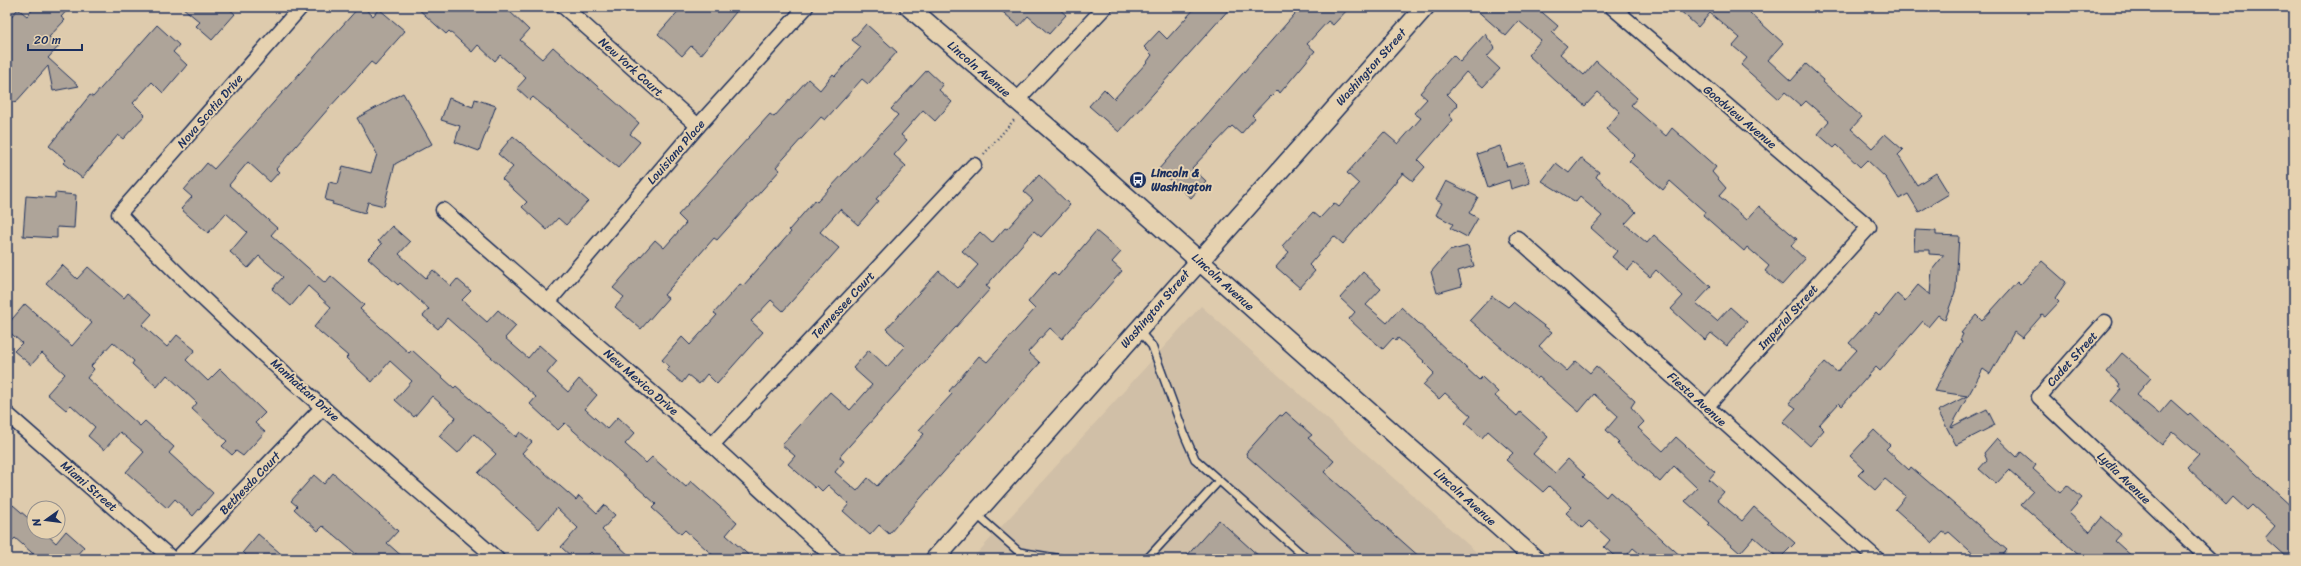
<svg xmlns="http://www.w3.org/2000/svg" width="2301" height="566" font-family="Sriracha,sans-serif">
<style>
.built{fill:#d0bfa7}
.building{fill:#aea499;stroke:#1b2f5e}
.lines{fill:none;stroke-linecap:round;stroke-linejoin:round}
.service-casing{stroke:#1b2f5e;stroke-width:10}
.minor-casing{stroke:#1b2f5e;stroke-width:17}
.tertiary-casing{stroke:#1b2f5e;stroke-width:21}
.path{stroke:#1b2f5e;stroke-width:2.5;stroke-dasharray:1 3;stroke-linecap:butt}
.service{stroke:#e6d2b0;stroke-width:7}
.minor{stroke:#e6d2b0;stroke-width:14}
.tertiary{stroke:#e6d2b0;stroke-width:18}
.labels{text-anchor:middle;stroke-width:4;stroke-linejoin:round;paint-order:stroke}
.street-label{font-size:12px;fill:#1b2f5e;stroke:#e6d2b0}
.poi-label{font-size:12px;font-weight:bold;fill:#1b2f5e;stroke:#e6d2b0;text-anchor:start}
</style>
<rect width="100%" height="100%" fill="#decbad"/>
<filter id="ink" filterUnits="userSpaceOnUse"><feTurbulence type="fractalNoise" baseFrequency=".025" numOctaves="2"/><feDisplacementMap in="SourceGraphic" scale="8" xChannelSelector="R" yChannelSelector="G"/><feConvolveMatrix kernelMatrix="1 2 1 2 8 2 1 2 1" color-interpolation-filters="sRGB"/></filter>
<g filter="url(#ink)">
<path class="built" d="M1201,306l283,253h-512z"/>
<g class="building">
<path d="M35,7h35l-9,10 4,3 -16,17 10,9 -11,12 31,28 -26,5 -5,-25 -33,37 -8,-7v-75l11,-12 9,7z"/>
<path d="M182,7h45l8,7 -23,26 -16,-14 4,-4z"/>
<path d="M359,7h4l10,9 6,-7 26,22 -30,34 -4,-3 -42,46 -53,61 3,3 -9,10 -22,-20 -19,23 48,43 -6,7 54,48 6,-7 33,29 -4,4 49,44 3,-3 42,38 2,-2 31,27 1,-1 28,25 4,-5 12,10 -10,11 54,47 3,-4 18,17 7,-8 11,10 -13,15 31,29h-35l-7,-7 -7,7h-10l-13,-12 17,-19 -21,-20 -18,21 -61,-56 18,-19 -22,-20 -16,19 -19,-17 17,-19 -24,-21 -18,21 -19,-17 17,-19 -22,-20 -18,21 -26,-24 2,-2 -34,-29 17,-20 -23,-21 -17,20 -19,-17 11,-12 -24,-21 -11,12 -18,-16 17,-20 -21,-19 -18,20 -27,-24 11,-12 -8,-7 23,-27 7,6z"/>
<path d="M416,7h89l24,23 -9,10 22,19 11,-12 86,76 -9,11 10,8 -22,26 -85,-71 -3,3 -13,-12 9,-10 -26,-23 -5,6 -17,-16 -6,7 -23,-21 -3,3z"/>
<path d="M682,7h58l-39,48 -10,-9 -9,10 -24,-22z"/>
<path d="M997,7h60l9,8 -17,19 -21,-18 -9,10z"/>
<path d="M1196,7h35l-112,125 -30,-26 15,-17 10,10 33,-37 5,-7 -8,-8 15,-16 8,8z"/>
<path d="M1301,7h49l-17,18 -5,-4 -21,23 8,7 -35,42 -2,-3 -7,7 -1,-1 -18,19 3,3 -14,16 -9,-8 -40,42 14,13 -15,17 -33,-28z"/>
<path d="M1473,7h63l22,19 -6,7 15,13 -7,8 24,21 12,-14 41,37 -6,7 35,31 6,-8 44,39 -4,5 14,16 -7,8 28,24 12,-14 38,33 -6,7 14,13 -23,26 -17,-14 4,-5 -22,-19 -3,4 -41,-36 2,-3 -35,-31 -7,9 -34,-29 6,-6 -29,-26 14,-17 -22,-20 -13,14 -28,-24 -29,-27 13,-15 -22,-19 -13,15z"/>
<path d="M1676,7h79l-5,6 33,30 -15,17 23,21 15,-17 18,16 -1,2 39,35 -11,12 21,19 13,-14 18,16 -5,5 19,30 19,-12 13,21 -30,18 -11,-18 -9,5 -13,-21 -19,-18 -7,7 -23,-22 -3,3 -16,-14 11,-13 -23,-20 -5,5 -16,-14 -6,7 -38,-34 6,-7 -14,-12 7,-8 -30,-25 -12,14z"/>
<path d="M866,24l31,28 -29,32 -6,-5 -37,41 -4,-3 -45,50 4,3 -63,70 -3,-2 -50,57 4,3 -27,31 -26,-22 9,-10 -11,-9 42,-48 9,8 22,-25 -8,-8 92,-101 4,3 34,-38 12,11 13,-16 2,2 26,-29 -9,-7z"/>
<path d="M157,25l22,20 -6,7 14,13 -24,28 -11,-11 -19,21 12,12 -22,24 -5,-4 -36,43 -19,-15 3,-3 -17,-14 41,-51 3,2z"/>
<path d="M1485,34l10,14 -8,9 13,12 -17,18 -17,-15 -19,22 11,11 -9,10 4,5 -35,40 7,7 -12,14 -10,-8 -60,71 -9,-8 -25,29 6,6 -15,17 -24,-21 13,-15 -7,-6 31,-34 7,6 14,-15 5,4 20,-23 -12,-11 37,-41 14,12 23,-26 -7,-5 13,-14 -7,-6 33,-38 7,7z"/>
<path d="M927,70l16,15 -4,5 13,12 -17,19 -12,-11 -22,25 6,5 -13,15 12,11 -30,33 3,2 -21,24 -18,-16 -20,23 19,16 -56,63 -12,-11 -20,21 12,11 -46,52 -10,-10 -8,10 -11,-9 -6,8 -15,-13 3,-3 -8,-7 20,-23 8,8 27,-30 -3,-2 26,-29 3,2 48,-54 -2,-2 26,-30 2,2 81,-87 -7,-6z"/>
<path d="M403,93l29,51 -37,20 -11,42 -16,-4 -3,11 -33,-9 1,-2 -8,-2 4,-18 9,2 5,-18 28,7 6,-19 -20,-36z"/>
<path d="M449,98l24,9 2,-8 21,7 -17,45 -24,-9 5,-16 -19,-6z"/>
<path d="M513,136l75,65 -22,24 -8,-7 -11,12 -25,-23 5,-5 -25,-23 11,-12 -15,-13z"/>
<path d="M1500,146l7,21 16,-5 7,21 -19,6 -2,-9 -21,7 -11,-33z"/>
<path d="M1581,158l18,14 -3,5 40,35 -11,12 22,19 7,-8 57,52 -15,16 21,18 13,-14 17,15 -20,24 -16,-13 -6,7 -34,-31 12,-13 -27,-26 -6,7 -16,-14 -6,7 -16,-13 5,-6 -26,-23 11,-12 -22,-19 -4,5 -34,-21 14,-18 13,10z"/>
<path d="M1039,175l31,30 -29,32 -7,-6 -48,55 4,3 -149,166 -1,3 4,3 -9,11 22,19 11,-13 9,8 47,-52 -5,-4 33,-36 -3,-3 30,-35 8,6 48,-53 -7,-7 26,-30 4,4 38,-45 25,21 -9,10 10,9 -60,68 -12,-11 -22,24 12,11 -151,171 -10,-9 -9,10 -27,-24 6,-7 -21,-19 -6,6 -5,-5 -2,2 -27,-24 7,-8 -13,-11 48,-53 20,18 22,-25 -19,-17 16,-18 18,17 18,-20 -19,-18 53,-58 19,17 20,-23 -16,-14 18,-19 12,11 13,-15 2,1 26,-29 -9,-8z"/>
<path d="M1446,181l32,16 -9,16 9,5 -11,19 -17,-9 3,-4 -17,-9 6,-12 -6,-3z"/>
<path d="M55,193l21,2 -2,33 -17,-1v11l-34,-2 3,-40 29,2z"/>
<path d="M392,226l18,16 -11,12 27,24 7,-8 18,16 6,-7 14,12 -9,9 25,22 11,-12 18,16 -11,12 23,20 11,-13 18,16 -10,12 21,19 11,-13 18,16 -12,14 22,20 11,-12 17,16 -10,11 21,19 6,-6 34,30 5,-6 46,41 -11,13 27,24h-36l-32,-29 -4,4 -29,-26 4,-4 -91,-81 -7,7 -28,-26 6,-7 -89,-79 -9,11 -15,-13 6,-7 -29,-26 -2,2 -30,-27 14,-14 -4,-3z"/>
<path d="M1915,230l21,1v4l23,1 -3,53 -11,31 -7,-5 -10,12 -5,-6 -43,50 -4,-4 -34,39 -3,-3 -20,22 5,5 -14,16 -27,-24 13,-14 -7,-5 36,-41 12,10 20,-22 -8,-7 27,-30 3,3 18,-22 8,7 13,-16 12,10 2,-25 12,-15 -15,-1v-4h-15z"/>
<path d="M1468,246l6,20 -16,5 4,15 -25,7 -6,-21 18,-21z"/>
<path d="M2042,261l24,21 -11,16 4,4 -14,15 -3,-2 -20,23 -8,-6 -24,42 -7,-5 -32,58 36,-18 8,16 -39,20 -18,-34 29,-15 -33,-5 28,-50 -2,-1 3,-6 -2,-1 15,-18 6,6 35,-39 3,3z"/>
<path d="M62,265l15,14 11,-12 36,31 4,-5 24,21 -10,11 25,22 10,-12 18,15 -9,10 22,21 12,-12 45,44 -10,10 10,9 -22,24 -7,-5 -4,4 -10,-9 5,-5 -35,-32 5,-6 -30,-28 -10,12 -25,-23 2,-3 -21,-19 -22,24 3,3 -7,9 53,48 5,-5 29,26 -5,6 44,40 -20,23 -18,-17 -8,9 -41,-36 18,-20 -24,-20 -16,18 -16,-14 7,-9 -24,-22 -5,5 -19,-16 18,-20 -23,-21 -11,12 -17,-14 8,-8 -15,-13v-5l18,-21 47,42 20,-23 -46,-40z"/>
<path d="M1363,272l18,17 -15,16 21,18 14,-16 78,73 3,-3 16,15 -3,4 22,20 3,-4 28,25 -15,17 22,19 13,-14 17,16 -2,2 23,20 4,-5 74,67h-38l-13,-11 -9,11h-6l-14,-12 6,-7 -21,-19 -7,7 -16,-15 6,-6 -23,-21 -6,6 -37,-32 7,-7 -25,-22 -6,7 -17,-15 6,-7 -26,-23 -6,6 -16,-14 11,-12 -11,-11 1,-1 -26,-23 -2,3 -3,-3 -10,11 -19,-16 -15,-14 6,-7 -15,-14z"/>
<path d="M1492,296l16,11 5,-5 39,30 -13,14 28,25 9,-10 14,12 6,-7 25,22 14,13 -4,6 13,15 -6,6 25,23 13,-14 39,35 -6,7 15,13 -7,8 25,21 12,-14 41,36 -16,16 -25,-22 -14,16 -32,-28 2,-2 -25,-22 12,-13 -23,-22 -14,16 -43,-38 2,-2 -13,-12 12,-14 -24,-22 -15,18 -40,-35 -2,2 -67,-59z"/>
<path d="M2122,353l29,25 -15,17 23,19 12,-14 17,15 2,-2 104,96v50h-6l-23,-21 10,-12 -23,-21 -5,5 -14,-13 -7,8 -39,-37 12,-13 -26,-23 -11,13 -51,-44 10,-12 -3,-2 2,-3 -14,-12z"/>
<path d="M1286,412l26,23 -4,3 26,23 -10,11 98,87h-59l-116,-103 -1,-3 34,-38 2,1z"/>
<path d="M1874,430l16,15 -4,4 23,21 2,-3 96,83 -8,9h-20l-30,-27 -3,2 -3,-2 -10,11 -38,-34 11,-13 -21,-17 -10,11 -17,-15 6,-6 -14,-13z"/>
<path d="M1997,438l20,19 4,-5 15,13 -3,4 27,24 7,-8 15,13 -13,15 21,19 12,-15 19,17 -6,7 20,18h-52l-62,-55 12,-13 -24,-21 -13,14 -17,-15 8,-9 -3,-7z"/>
<path d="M333,473l65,58 -11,12 18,16h-43l-39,-33 -5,5 -24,-22 3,-3 -6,-5 23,-26 10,9z"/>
<path d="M13,505l21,18v9h10l12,11 10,-12 18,16 -11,12h-34l-24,-21 -8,9v-35z"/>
<path d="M1219,520l43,39h-78z"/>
<path d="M258,534l29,25h-37l-7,-7z"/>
</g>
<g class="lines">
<g class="service-casing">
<g id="service">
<path d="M1139,331l13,15 33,90 10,23 112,100"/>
<path d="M976,514l43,38 43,7"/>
<path d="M1147,559l71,-77"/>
</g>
</g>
<g class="minor-casing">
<g id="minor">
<path d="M301,7l-182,207c117,124 250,233 378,345"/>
<path d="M564,7l134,119"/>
<path d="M1612,7l257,220 -163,180"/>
<path d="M1016,101l89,-94"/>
<path d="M443,210l269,235 123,114"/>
<path d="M1517,238l360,321"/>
<path d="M549,301l149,-175 108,-119"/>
<path d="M2105,322l-66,75 170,162"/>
<path d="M7,414l165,145"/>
<path d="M712,445l262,-280"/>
<path d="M177,559l146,-152"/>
</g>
</g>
<g class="tertiary-casing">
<g id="tertiary">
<path d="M909,7l162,140 464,412"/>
<path d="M935,559l490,-552"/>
</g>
</g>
<path class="path" d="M984,154l30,-34"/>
<use href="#service" class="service"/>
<use href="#minor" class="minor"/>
<use href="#tertiary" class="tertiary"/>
</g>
</g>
<defs>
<g id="bus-disc" transform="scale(0.9)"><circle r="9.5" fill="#1b2f5e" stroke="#e6d2b0"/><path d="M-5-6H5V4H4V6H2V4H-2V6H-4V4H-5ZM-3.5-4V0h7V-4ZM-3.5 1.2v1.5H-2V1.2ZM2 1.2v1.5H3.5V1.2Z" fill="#fff"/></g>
</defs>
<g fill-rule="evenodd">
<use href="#bus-disc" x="1138" y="180"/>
</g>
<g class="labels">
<g class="street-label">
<text transform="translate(631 67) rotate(42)" y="4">New York Court</text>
<text transform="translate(1371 67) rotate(-48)" y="4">Washington Street</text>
<text transform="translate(979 69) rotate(41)" y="4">Lincoln Avenue</text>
<text transform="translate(210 111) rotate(-49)" y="4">Nova Scotia Drive</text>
<text transform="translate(1740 117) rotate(40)" y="4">Goodview Avenue</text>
<text transform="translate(676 152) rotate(-49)" y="4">Louisiana Place</text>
<text transform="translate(1223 282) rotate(42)" y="4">Lincoln Avenue</text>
<text transform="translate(843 305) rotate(-47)" y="4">Tennessee Court</text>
<text transform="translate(1155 309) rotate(-49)" y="4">Washington Street</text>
<text transform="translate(1788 317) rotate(-48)" y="4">Imperial Street</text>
<text transform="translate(2072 359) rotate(-48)" y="4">Cadet Street</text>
<text transform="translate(641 382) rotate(41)" y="4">New Mexico Drive</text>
<text transform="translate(305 390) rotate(42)" y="4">Manhattan Drive</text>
<text transform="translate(1697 399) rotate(42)" y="4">Fiesta Avenue</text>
<text transform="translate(2124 478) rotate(44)" y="4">Lydia Avenue</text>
<text transform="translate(250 483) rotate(-46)" y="4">Bethesda Court</text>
<text transform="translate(89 486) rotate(41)" y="4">Miami Street</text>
<text transform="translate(1465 497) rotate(42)" y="4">Lincoln Avenue</text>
</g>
<g class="poi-label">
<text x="1151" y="177">Lincoln &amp;<tspan x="1151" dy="14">Washington</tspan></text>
</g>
</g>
<rect width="2301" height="566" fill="none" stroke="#e6d2b0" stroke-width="24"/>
<rect x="12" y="12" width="2277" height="542" fill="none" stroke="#1b2f5e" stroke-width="1.5" filter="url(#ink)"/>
<g transform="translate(46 520) rotate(256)"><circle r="19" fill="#e6d2b0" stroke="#95918f"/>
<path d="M0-3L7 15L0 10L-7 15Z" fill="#1b2f5e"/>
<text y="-6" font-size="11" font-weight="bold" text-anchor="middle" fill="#1b2f5e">N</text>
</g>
<path d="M28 44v6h54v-6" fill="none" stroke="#1b2f5e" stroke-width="2"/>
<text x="34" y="44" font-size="12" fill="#1b2f5e" stroke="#e6d2b0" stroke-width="3" paint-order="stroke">20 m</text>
</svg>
